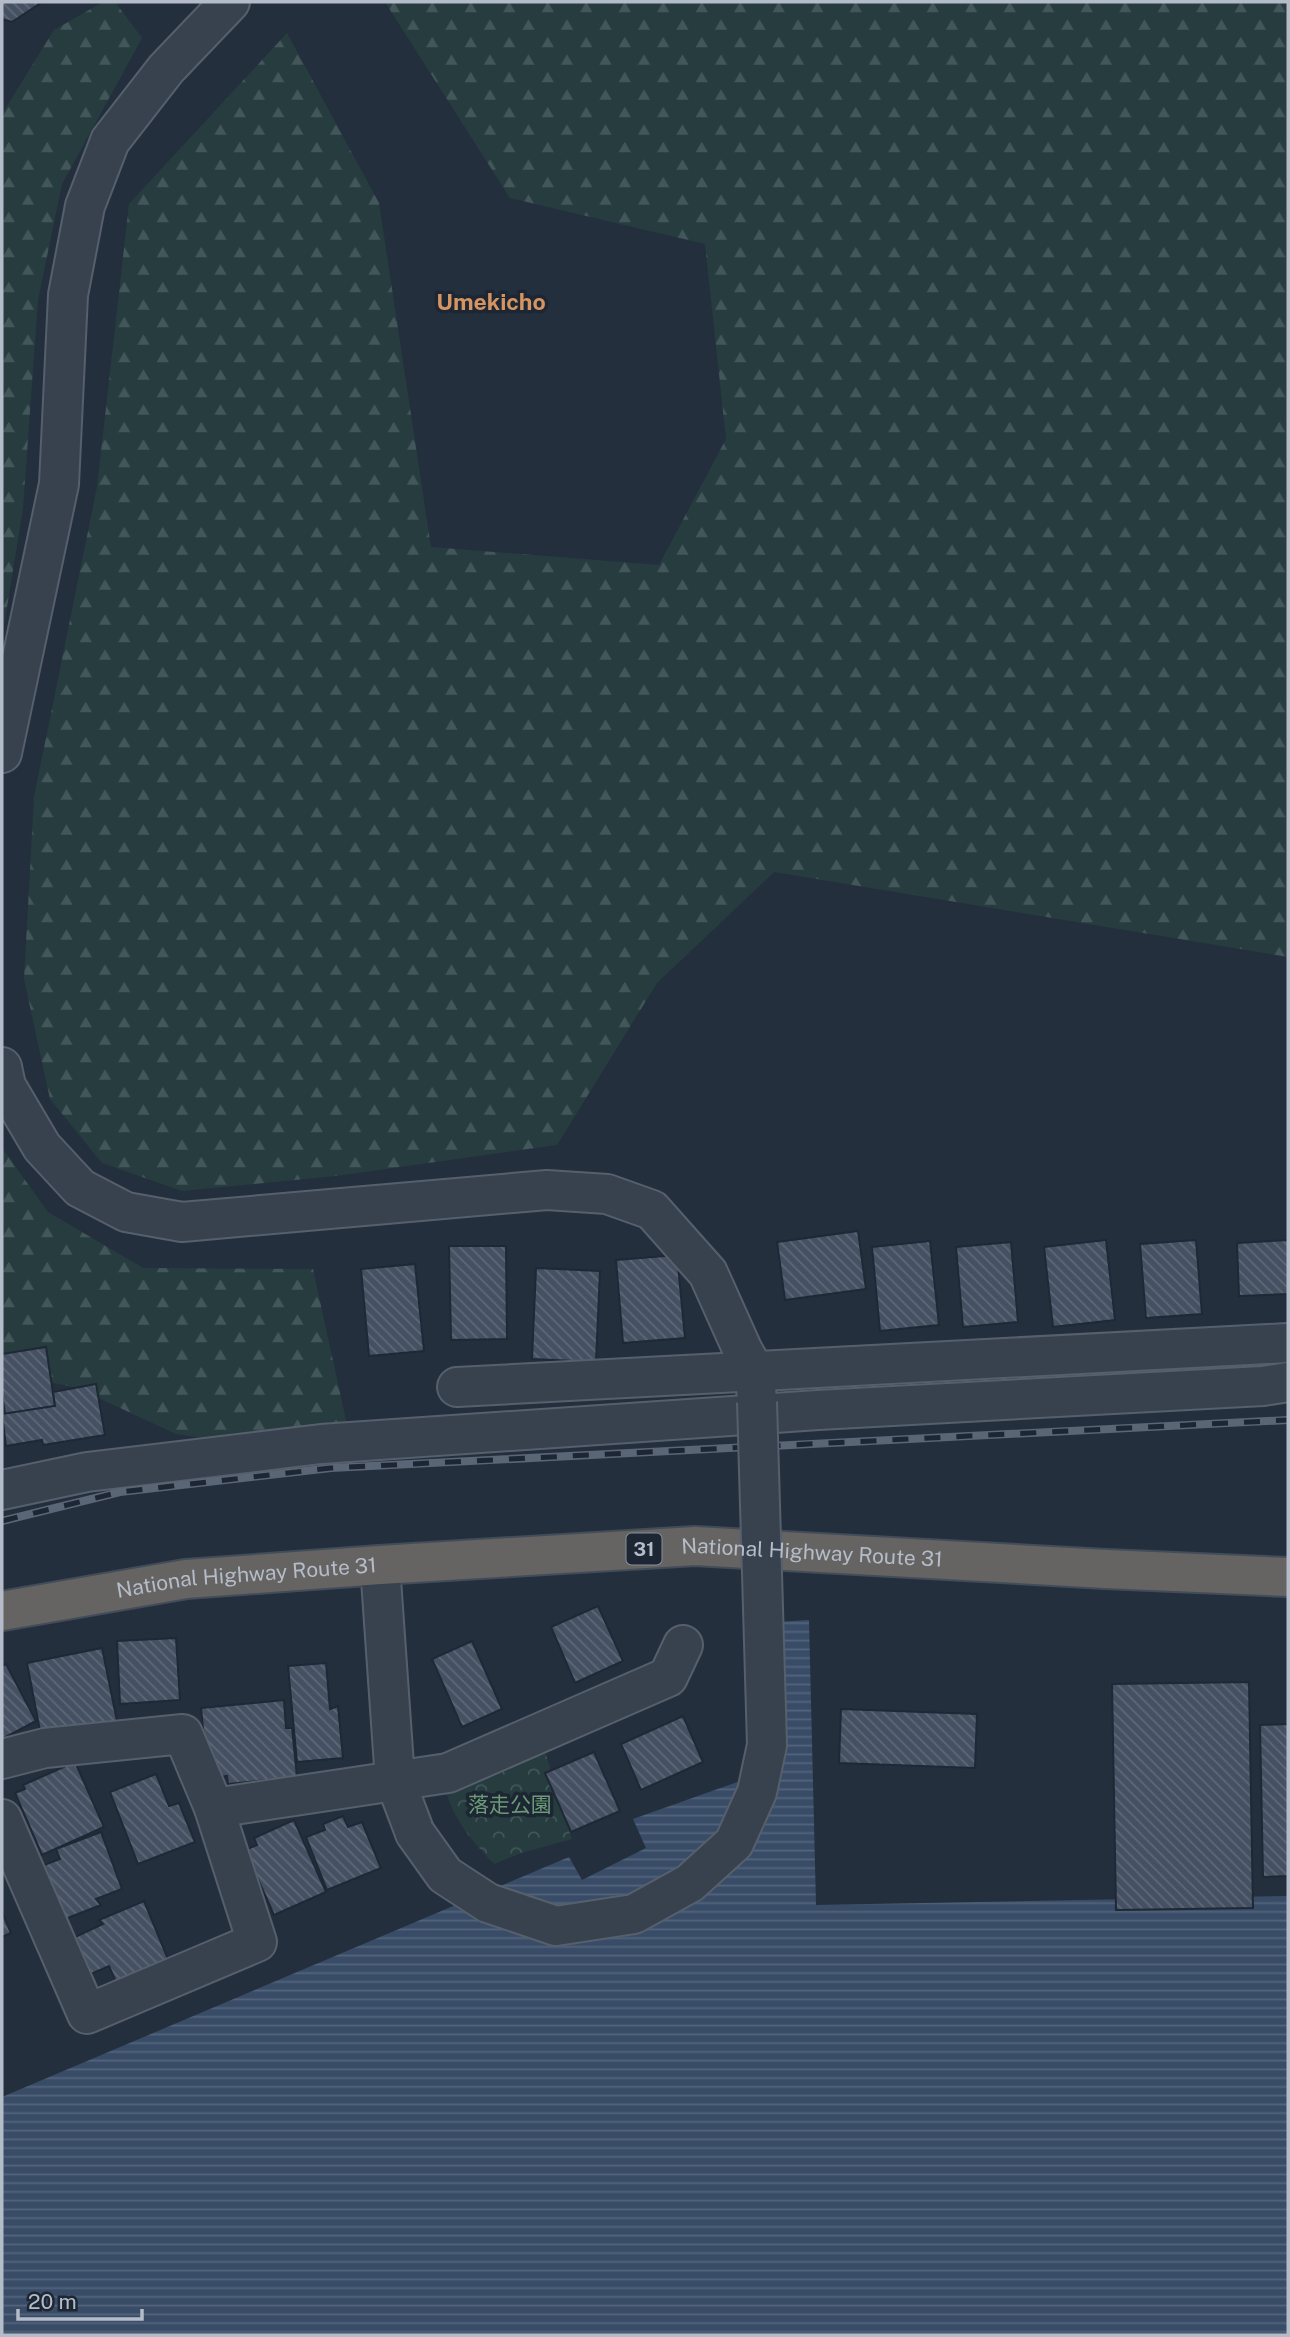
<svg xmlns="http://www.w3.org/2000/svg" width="1290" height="2337" font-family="'Public Sans','Noto Sans JP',sans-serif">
	<defs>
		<pattern id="forest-firs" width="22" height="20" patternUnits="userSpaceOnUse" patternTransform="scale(1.75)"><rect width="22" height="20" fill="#263c3f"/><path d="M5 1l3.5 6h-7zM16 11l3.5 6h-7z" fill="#435659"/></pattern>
		<pattern id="park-crowns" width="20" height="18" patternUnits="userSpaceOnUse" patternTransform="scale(1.75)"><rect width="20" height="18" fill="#263c3f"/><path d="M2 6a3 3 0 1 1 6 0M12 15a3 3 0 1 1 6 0" fill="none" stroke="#435659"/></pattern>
		<pattern id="water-rules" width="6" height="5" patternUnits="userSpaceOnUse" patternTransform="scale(1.75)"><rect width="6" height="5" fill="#394c67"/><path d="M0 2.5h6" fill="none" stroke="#53647b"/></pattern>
		<pattern id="building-back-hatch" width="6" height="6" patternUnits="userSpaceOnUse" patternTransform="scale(1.75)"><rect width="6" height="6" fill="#455162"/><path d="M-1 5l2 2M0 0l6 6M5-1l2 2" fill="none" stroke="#5d6877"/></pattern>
	</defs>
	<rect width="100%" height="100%" fill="#242f3e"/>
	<g fill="url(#forest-firs)">
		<path d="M103 2H115L142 38 62 184 38 300 23 508 2 638V114L54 30Z"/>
		<path d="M385 2H1288V957L774 872 657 983 557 1145 336 1176 182 1191 102 1163 50 1099 24 979 34 797 97 487 129 204 287 33 379 203 431 547 659 565 726 439 705 244 510 198Z"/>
		<path d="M2 1148 48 1212 143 1268 313 1269 347 1425 287 1450 176 1434 77 1388 2 1371Z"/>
	</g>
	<path fill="url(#park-crowns)" d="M541 1739 572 1839 521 1853 494 1864C466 1834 453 1819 442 1779Z"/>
	<path fill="url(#water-rules)" d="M809 1620 816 1905 1288 1896V2335H2V2097L569 1857 582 1880 646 1848 633 1819 760 1774 775 1622Z"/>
	<g fill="url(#building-back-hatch)" stroke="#1f2835" stroke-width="2">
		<path d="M2 2H42L12 22 2 19Z"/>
		<path d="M858 1231 866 1289 785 1300 777 1242Z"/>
		<path d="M1106 1240 1115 1320 1053 1327 1044 1247Z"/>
		<path d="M1196 1240 1202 1314 1146 1318 1140 1244Z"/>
		<path d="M1288 1240V1294L1239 1296 1237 1243Z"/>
		<path d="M930 1241 939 1325 880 1331 872 1247Z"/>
		<path d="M1011 1242 1018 1322 963 1327 956 1247Z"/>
		<path d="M449 1246H506L507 1339 451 1340Z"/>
		<path d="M677 1255 685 1338 623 1343 616 1260Z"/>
		<path d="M415 1264 424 1351 369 1356 361 1269Z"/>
		<path d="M536 1268 600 1271 596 1362 532 1359Z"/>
		<path d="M46 1347 55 1406 5 1414 2 1394V1354Z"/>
		<path d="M96 1384 105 1435 43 1445 42 1440 6 1446 2 1414 55 1406 53 1392Z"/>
		<path d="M598 1606 623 1661 575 1683 551 1627Z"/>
		<path d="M176 1638 180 1700 120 1704 117 1641Z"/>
		<path d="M472 1641 502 1709 462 1727 432 1659Z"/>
		<path d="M102 1648 117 1721 41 1736 27 1663Z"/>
		<path d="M326 1663 330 1709 338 1706 343 1758 297 1762 288 1666Z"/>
		<path d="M6 1664 36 1721 2 1739V1666Z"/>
		<path d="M1249 1682 1253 1908 1116 1910 1112 1684Z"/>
		<path d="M284 1700 286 1728H292L297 1777 228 1784 227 1776 220 1777 206 1759 201 1708Z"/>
		<path d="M841 1709 977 1714 975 1768 839 1763Z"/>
		<path d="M683 1716 703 1762 641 1790 621 1744Z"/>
		<path d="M1288 1724V1876L1263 1877 1260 1725Z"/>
		<path d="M594 1752 620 1811 571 1832 545 1773Z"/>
		<path d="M75 1762 104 1827 42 1855 15 1793 25 1789 23 1785Z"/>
		<path d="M156 1774 169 1806 179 1803 195 1842 138 1864 110 1792Z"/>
		<path d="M343 1816 348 1827 362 1822 381 1868 327 1890 306 1837 325 1830 323 1824Z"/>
		<path d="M294 1820 326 1892 274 1915 245 1850 257 1845 254 1838Z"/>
		<path d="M101 1832 122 1889 96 1899 101 1905 65 1919 44 1865 60 1859 56 1849Z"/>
		<path d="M144 1901 168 1959 116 1982 109 1966 91 1974 75 1937 103 1924 99 1920Z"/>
		<path d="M2 1912 11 1933 2 1937Z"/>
	</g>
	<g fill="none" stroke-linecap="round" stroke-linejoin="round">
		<defs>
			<g id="minor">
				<path d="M457 1387 1288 1343"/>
				<path d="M2 1490 87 1472 321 1444 818 1410 1263 1386 1288 1382"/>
				<path d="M2 1759 45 1748 183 1734 214 1808 257 1942 87 2014 2 1819"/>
				<path d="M214 1808 448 1773 668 1677 683 1645"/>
			</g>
			<g id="tertiary">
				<path d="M2 753 59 484 68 295 85 206 110 141 166 69 230 2"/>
				<path d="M2 1067 6 1086 42 1147 80 1188 126 1212 182 1222 547 1190 607 1194 652 1210 708 1273 743 1351 755 1372 757 1402"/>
				<path d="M380 1565 395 1780 415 1833"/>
			</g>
			<g id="trunk">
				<path id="s1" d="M2 1611 186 1579 380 1565 695 1546 1106 1569 1288 1577"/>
			</g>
		</defs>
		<use href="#minor" stroke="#565f6c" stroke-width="42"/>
		<use href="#tertiary" stroke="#565f6c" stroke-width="42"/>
		<use href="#trunk" stroke="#434c59" stroke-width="42"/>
		<use href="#minor" stroke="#38414e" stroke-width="38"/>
		<use href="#tertiary" stroke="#38414e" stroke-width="38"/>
		<use href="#trunk" stroke="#656462" stroke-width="38"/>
		<defs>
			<path id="rail" d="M2 1521 120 1492 331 1468 1288 1420"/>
		</defs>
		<use href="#rail" stroke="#5a6575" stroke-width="8"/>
		<use href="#rail" stroke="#1d2633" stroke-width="5" stroke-dasharray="16" stroke-linecap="butt"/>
		<defs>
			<path id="tertiary-bridge" d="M415 1833 445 1875 488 1903 556 1926 634 1914 690 1883 734 1843 757 1792 767 1745 757 1402"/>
		</defs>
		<use href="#tertiary-bridge" stroke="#565f6c" stroke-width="42" stroke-linecap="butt"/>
		<use href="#tertiary-bridge" stroke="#38414e" stroke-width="38"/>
	</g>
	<g text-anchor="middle" stroke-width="7" stroke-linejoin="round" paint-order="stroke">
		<rect fill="#1d2633" stroke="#878f9c" stroke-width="2" x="626.5" y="1533.5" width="35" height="31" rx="5"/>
		<g font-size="19" font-weight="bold" fill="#b4bcc9">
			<text x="644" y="1556">31</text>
		</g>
		<g font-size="21" fill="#b4bcc9" stroke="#1d2633">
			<text dy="7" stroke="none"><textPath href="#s1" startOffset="814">National Highway Route 31</textPath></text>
			<text dy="7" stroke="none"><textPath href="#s1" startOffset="247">National Highway Route 31</textPath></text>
		</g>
		<g font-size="21" fill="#6b9a76" stroke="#1d2633">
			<text x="510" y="1812">落走公園</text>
		</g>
		<g font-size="23" font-weight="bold" fill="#d59563" stroke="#1d2633">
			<text x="491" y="310">Umekicho</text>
		</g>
	</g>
	<rect width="1290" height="2337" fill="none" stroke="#b4bcc9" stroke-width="7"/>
	<path d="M18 2309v10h124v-10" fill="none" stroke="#b4bcc9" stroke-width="3.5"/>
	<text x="28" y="2309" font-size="21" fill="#b4bcc9" stroke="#1d2633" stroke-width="5" paint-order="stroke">20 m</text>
</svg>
